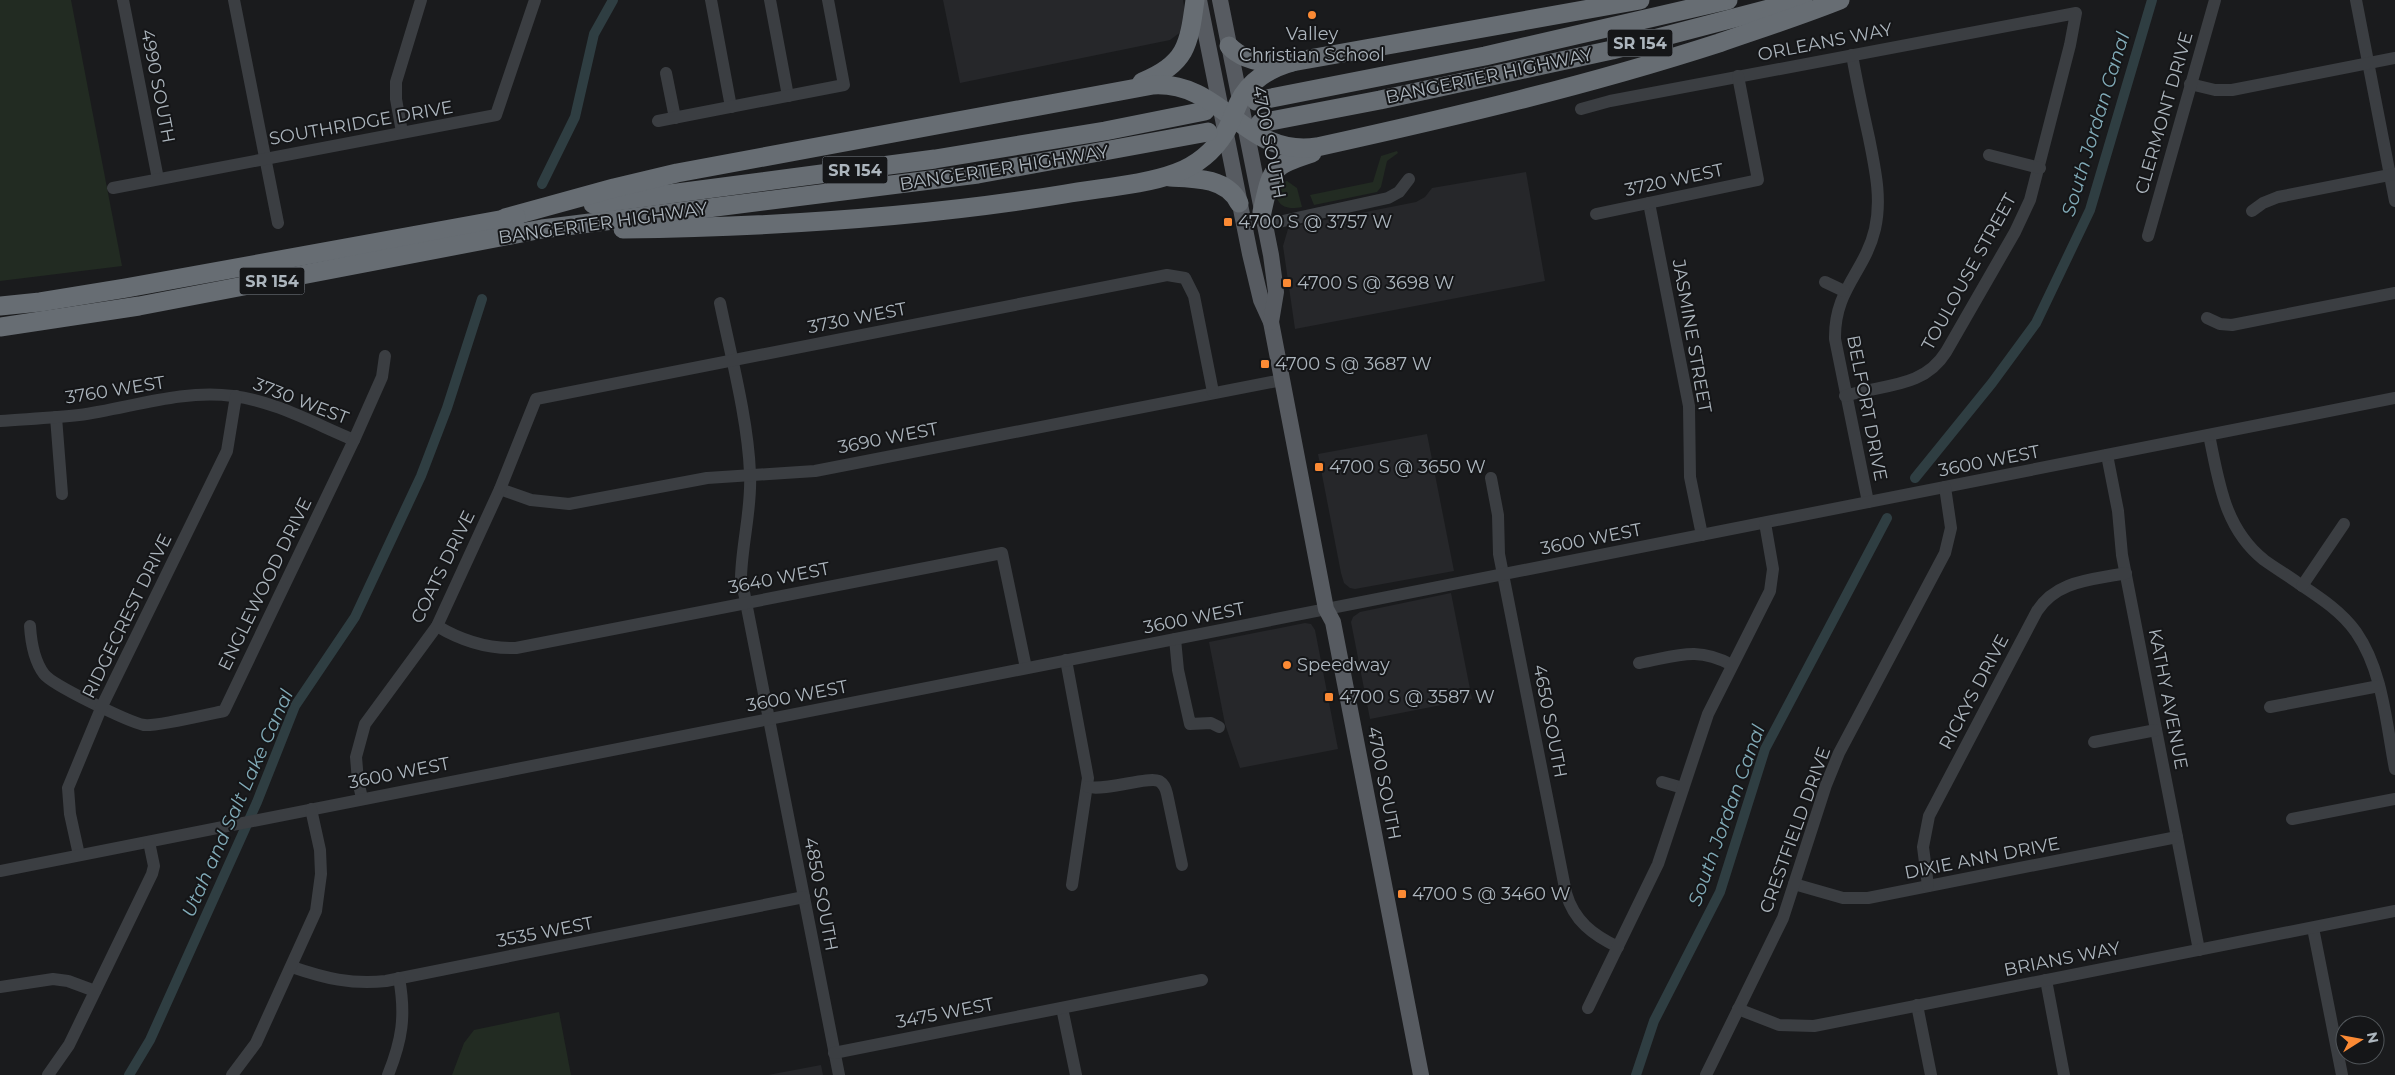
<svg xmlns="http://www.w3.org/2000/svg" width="2395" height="1075" font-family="Montserrat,sans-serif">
	<rect width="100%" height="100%" fill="#1a1b1d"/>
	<g fill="#26272a">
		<path d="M943 0H1183L1186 18 1182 31 1170 40 960 83Z"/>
		<path d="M1526 172 1545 281 1295 329 1283 246 1288 229 1295 226 1416 202 1425 197 1432 188Z"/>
		<path d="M1427 434 1454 571 1355 589 1350 588 1344 583 1341 573 1318 454Z"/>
		<path d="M1451 593 1472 699 1370 719 1351 622 1353 617 1360 612Z"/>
		<path d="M1305 623 1311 624 1315 630 1338 749 1240 768 1225 724 1209 642Z"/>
		<path d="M821 1065 823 1075H768Z"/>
	</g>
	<g fill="#222b22">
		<path d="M0 0H71L122 266 0 281Z"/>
		<path d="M1397 151 1398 153 1387 161 1381 187 1377 192 1314 205 1310 195 1373 182 1381 156Z"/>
		<path d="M1287 181 1297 188 1302 207C1281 211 1276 203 1273 183Z"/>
		<path d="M559 1012 571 1075H452L464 1043 474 1030Z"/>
	</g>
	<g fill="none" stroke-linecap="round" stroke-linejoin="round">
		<g stroke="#2f3e42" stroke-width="10">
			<path d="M542 184 575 117 594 34 613 0"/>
			<path d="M1915 478 1992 383 2036 323 2090 210 2152 0"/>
			<path d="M129 1075 150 1040 257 802 295 706 355 617 421 476 447 408 482 299"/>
			<path d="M1636 1075 1654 1021 1720 892 1765 749 1887 518"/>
		</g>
		<g stroke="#3b3e42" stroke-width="12">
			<path d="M123 0 158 179"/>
			<path d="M234 0 278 223"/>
			<path d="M711 0 731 107"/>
			<path d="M770 0 788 96"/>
			<path d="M2356 0 2395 201"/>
			<path d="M1852 55C1857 83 1863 111 1869 138 1875 169 1882 198 1875 229 1865 272 1834 289 1835 339L1868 502"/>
			<path d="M666 73 675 118"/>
			<path d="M2190 84 2215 90H2232L2395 58"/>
			<path d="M1581 109 1610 101 2076 13 2070 45 2030 200 2015 232 1946 352C1923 389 1882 384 1845 396"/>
			<path d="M658 121 844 85 828 0"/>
			<path d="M402 132 396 99V82L421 0"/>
			<path d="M1989 155 2040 168"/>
			<path d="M113 188 496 115 535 0"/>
			<path d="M1649 203 1689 406 1690 477 1702 535"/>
			<path d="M2252 211 2263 203 2278 197 2395 174"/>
			<path d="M1596 214 1758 180 1738 76"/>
			<path d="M1265 225 1388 198 1399 192 1409 179"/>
			<path d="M2148 236 2215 0"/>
			<path d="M1825 282 1844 291"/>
			<path d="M720 303C731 356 748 420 750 473 752 508 742 542 741 577L839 1075"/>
			<path d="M2207 318 2220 324 2232 325 2395 293"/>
			<path d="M56 417 62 494"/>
			<path d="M0 421C26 419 53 418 79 415 130 408 182 389 233 396 275 401 315 424 354 440"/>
			<path d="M2209 435C2219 482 2224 528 2264 560 2275 568 2287 575 2298 583 2319 597 2341 611 2356 632 2383 671 2386 723 2395 769"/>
			<path d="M2107 455 2118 511 2122 555 2199 950"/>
			<path d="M1491 478 1498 515 1499 554 1566 893C1574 921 1593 935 1618 947"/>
			<path d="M500 489 531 500 569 504 707 478 815 471 1282 380"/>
			<path d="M2302 586 2344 524"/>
			<path d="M30 626C31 642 35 662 44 674 52 685 129 722 144 725 155 727 209 714 224 711L354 440 382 377 385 356"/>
			<path d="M437 626C462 641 487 649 516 648L1002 553 1026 668"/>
			<path d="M1175 639 1178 670 1190 724 1211 723 1219 727"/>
			<path d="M1066 660 1088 778 1072 885"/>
			<path d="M1639 663C1678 656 1696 646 1732 665"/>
			<path d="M2270 707 2379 686"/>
			<path d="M2094 742 2156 730"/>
			<path d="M1662 782 1683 788"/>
			<path d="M1088 787C1107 791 1148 776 1159 781 1164 784 1166 789 1167 794L1182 865"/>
			<path d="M362 798 358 781 356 757 365 724 437 626 500 489 536 399 1167 275 1185 278 1194 296 1213 392"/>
			<path d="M2292 819 2395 799"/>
			<path d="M79 855 70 814 68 788 102 706 227 451 236 396"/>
			<path d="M0 871 2395 398"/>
			<path d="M1794 884 1843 898H1868L2177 837"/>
			<path d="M1928 886 1923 847 1929 816 2037 611C2057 580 2092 580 2126 573"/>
			<path d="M2313 928 2342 1075"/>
			<path d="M292 967C324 978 352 985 386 981L804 897"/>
			<path d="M2046 980 2064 1075"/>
			<path d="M0 987 53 979 68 981 95 991"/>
			<path d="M1917 1005 1931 1075"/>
			<path d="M1062 1008 1076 1075"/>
			<path d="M1588 1008 1658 864 1708 714 1770 591 1773 569 1765 523"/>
			<path d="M1738 1009 1779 1025 1814 1026 2395 911"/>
			<path d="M834 1053 1202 980"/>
			<path d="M48 1075 69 1045 152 874 154 866 149 842"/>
			<path d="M232 1075 256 1043 316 911 321 874 320 850 311 809"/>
			<path d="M388 1075C402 1040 406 1016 399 978"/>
			<path d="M1706 1075 1783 918 1826 785 1839 753 1945 553 1951 528 1945 487"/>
		</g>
		<g stroke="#575b61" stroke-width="16">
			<path d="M1199 0 1250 254 1261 300 1271 322 1326 609 1333 622 1421 1075"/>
			<path d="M1220 0 1271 255 1276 292 1271 322"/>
		</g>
		<g stroke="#676d73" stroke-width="19">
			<path d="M1229 46C1245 63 1270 64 1292 62L1640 0"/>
			<path d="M1142 82C1187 64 1189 44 1195 0"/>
			<path d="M1256 101 1485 56 1728 0"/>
			<path d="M1260 123 1380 100 1612 50 1803 0"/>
			<path d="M1170 177C1195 178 1227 178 1239 203"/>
			<path d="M593 204 935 159 1105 131 1205 111"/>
			<path d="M1262 212C1272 169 1269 167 1312 153"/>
			<path d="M505 218 614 188 677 173 1153 85C1223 81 1245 158 1317 147 1453 117 1586 86 1719 43 1759 29 1800 16 1840 0"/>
			<path d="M623 229C771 227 919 218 1065 194 1099 188 1144 185 1176 173 1197 165 1213 152 1225 133 1231 123 1234 112 1239 102 1249 81 1270 68 1292 62"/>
			<path d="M0 306 40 302 126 288 516 217"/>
			<path d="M0 327 139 306 542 229 978 174 1208 132"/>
		</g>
	</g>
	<g fill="#fb8a34" stroke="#151618" stroke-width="2">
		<circle cx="1312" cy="15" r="5"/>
		<rect x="1223" y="217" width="10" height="10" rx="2.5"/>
		<rect x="1282" y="278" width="10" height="10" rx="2.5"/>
		<rect x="1260" y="359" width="10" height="10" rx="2.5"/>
		<rect x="1314" y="462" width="10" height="10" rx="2.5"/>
		<circle cx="1287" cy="665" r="5"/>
		<rect x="1324" y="692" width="10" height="10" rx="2.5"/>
		<rect x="1397" y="889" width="10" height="10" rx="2.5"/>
	</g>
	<g text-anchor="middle" stroke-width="4" stroke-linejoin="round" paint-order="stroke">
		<g fill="#151618" stroke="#7f858c" stroke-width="1">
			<rect x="1607.5" y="29.5" width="65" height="27" rx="4"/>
			<rect x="822.5" y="156.5" width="65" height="27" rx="4"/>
			<rect x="239.5" y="267.5" width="65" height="27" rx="4"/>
		</g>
		<g font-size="16" font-weight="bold" fill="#acb5bd">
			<text x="1640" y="49">SR 154</text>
			<text x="855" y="176">SR 154</text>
			<text x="272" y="287">SR 154</text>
		</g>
		<g font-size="18" fill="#acb5bd" stroke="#151618" text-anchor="start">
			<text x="1312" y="40" text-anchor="middle">Valley<tspan x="1312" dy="21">Christian School</tspan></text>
			<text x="1238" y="228">4700 S @ 3757 W</text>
			<text x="1297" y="289">4700 S @ 3698 W</text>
			<text x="1275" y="370">4700 S @ 3687 W</text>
			<text x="1329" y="473">4700 S @ 3650 W</text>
			<text x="1297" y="671">Speedway</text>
			<text x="1339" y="703">4700 S @ 3587 W</text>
			<text x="1412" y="900">4700 S @ 3460 W</text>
		</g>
		<g font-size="18" fill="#acb5bd" stroke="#151618">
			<text transform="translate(1825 42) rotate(-11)" y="6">ORLEANS WAY</text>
			<text transform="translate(1489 76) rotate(-12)" y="6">BANGERTER HIGHWAY</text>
			<text transform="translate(158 86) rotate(79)" y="6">4990 SOUTH</text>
			<text transform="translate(2164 113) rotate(-74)" y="6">CLERMONT DRIVE</text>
			<text transform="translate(361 123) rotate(-10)" y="6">SOUTHRIDGE DRIVE</text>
			<text transform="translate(1269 142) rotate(79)" y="6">4700 SOUTH</text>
			<text transform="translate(1004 168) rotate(-9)" y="6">BANGERTER HIGHWAY</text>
			<text transform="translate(1674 180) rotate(-12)" y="6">3720 WEST</text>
			<text transform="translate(603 223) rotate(-8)" y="6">BANGERTER HIGHWAY</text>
			<text transform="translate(1969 272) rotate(-61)" y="6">TOULOUSE STREET</text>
			<text transform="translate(857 318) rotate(-11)" y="6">3730 WEST</text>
			<text transform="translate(1692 336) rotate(80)" y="6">JASMINE STREET</text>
			<text transform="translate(115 390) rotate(-9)" y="6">3760 WEST</text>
			<text transform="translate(301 401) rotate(21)" y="6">3730 WEST</text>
			<text transform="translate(1867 408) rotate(79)" y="6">BELFORT DRIVE</text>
			<text transform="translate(888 438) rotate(-11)" y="6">3690 WEST</text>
			<text transform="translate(1989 461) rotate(-11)" y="6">3600 WEST</text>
			<text transform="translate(1591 539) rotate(-11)" y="6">3600 WEST</text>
			<text transform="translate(443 567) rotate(-64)" y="6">COATS DRIVE</text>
			<text transform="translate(779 578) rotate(-11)" y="6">3640 WEST</text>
			<text transform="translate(265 584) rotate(-64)" y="6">ENGLEWOOD DRIVE</text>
			<text transform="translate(127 616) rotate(-64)" y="6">RIDGECREST DRIVE</text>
			<text transform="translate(1194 618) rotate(-11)" y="6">3600 WEST</text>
			<text transform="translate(1974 692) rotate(-62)" y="6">RICKYS DRIVE</text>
			<text transform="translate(797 696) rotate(-11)" y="6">3600 WEST</text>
			<text transform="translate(2168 699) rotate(79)" y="6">KATHY AVENUE</text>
			<text transform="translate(1550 721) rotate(79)" y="6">4650 SOUTH</text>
			<text transform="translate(399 773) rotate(-11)" y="6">3600 WEST</text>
			<text transform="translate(1384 783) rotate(79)" y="6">4700 SOUTH</text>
			<text transform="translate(1795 830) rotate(-70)" y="6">CRESTFIELD DRIVE</text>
			<text transform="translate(1982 858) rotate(-11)" y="6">DIXIE ANN DRIVE</text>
			<text transform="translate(821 894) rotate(79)" y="6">4850 SOUTH</text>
			<text transform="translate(545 932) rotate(-11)" y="6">3535 WEST</text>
			<text transform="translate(2062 959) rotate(-11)" y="6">BRIANS WAY</text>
			<text transform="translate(945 1013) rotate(-11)" y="6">3475 WEST</text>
		</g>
		<g font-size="19" font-style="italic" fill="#82acb9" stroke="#151618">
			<text transform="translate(2095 124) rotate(-73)" y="7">South Jordan Canal</text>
			<text transform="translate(237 803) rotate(-66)" y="7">Utah and Salt Lake Canal</text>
			<text transform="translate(1726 815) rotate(-70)" y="7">South Jordan Canal</text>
		</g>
	</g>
	<g transform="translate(2360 1040) rotate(79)"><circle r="24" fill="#151618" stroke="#51565a"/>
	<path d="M0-4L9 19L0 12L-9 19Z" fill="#fb8a34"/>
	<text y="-8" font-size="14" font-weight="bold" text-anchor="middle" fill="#acb5bd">N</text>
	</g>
</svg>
